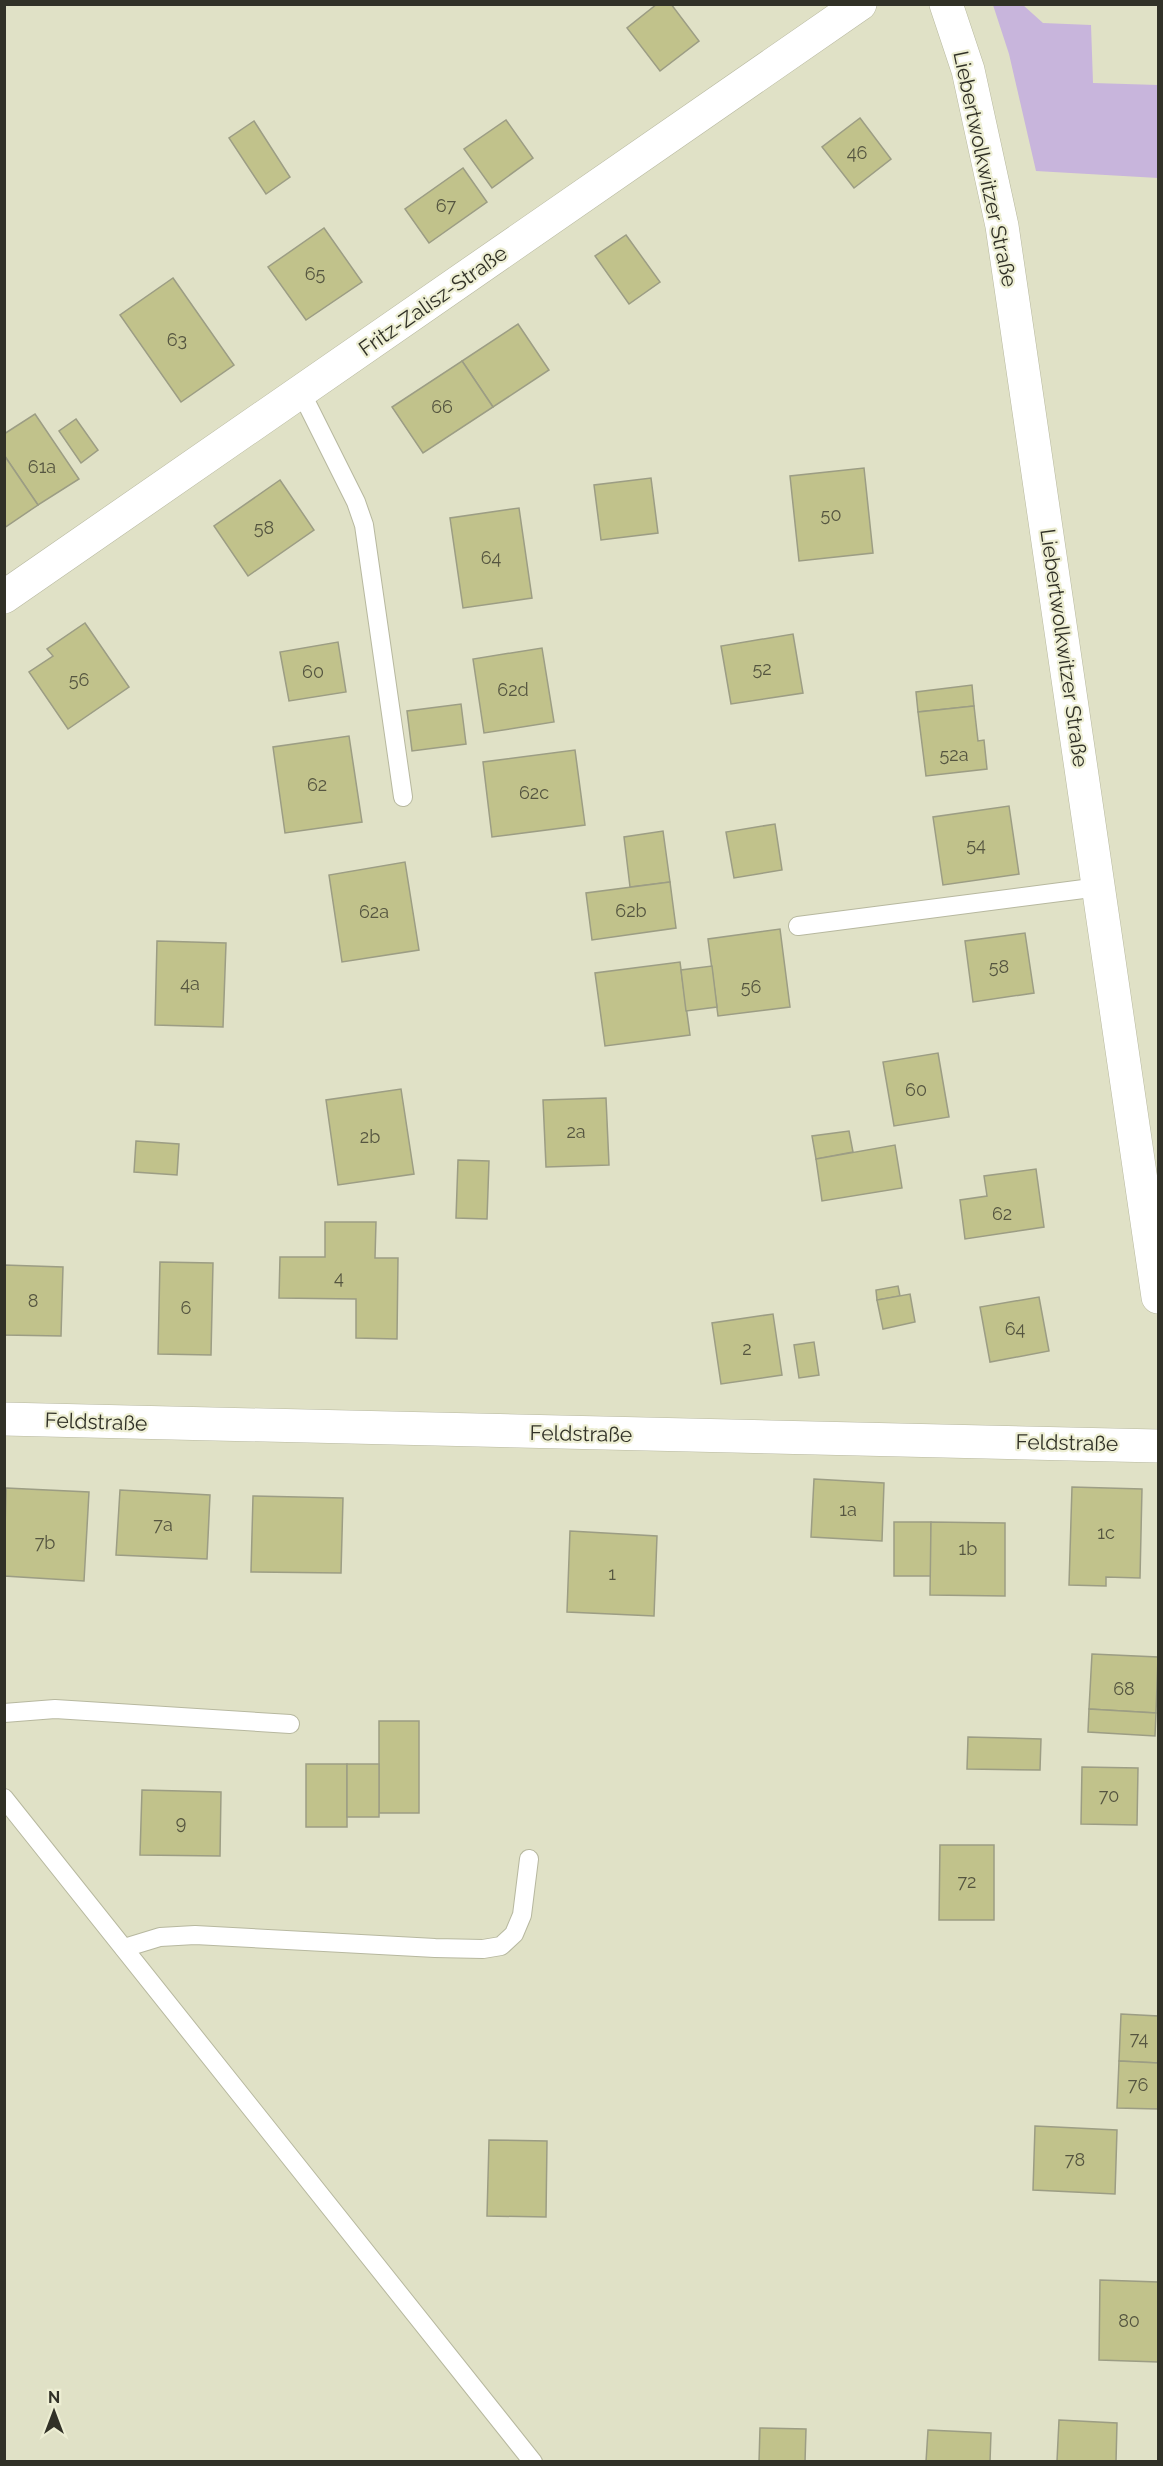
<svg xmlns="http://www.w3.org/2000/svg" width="1163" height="2466" font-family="Raleway,sans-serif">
	<rect width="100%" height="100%" fill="#e0e1c6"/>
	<path fill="#c8b5dc" d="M993 5H1023L1043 23 1091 25 1093 83 1158 85V178L1036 171 1009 54Z"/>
	<g fill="#c1c28b" stroke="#9c9d84" stroke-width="1.5">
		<path d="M657 4H671L699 41 660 71 627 28Z"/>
		<path d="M860 118 891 159 854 188 822 147Z"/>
		<path d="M506 120 533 158 492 188 464 149Z"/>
		<path d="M254 121 290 177 266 194 229 138Z"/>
		<path d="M463 168 487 202 429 243 405 209Z"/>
		<path d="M324 228 362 282 306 320 268 267Z"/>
		<path d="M626 235 660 282 629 304 595 256Z"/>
		<path d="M173 278 234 365 181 402 120 315Z"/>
		<path d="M518 324 549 370 493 407 462 361Z"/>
		<path d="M462 361 493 407 423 453 392 407Z"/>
		<path d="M35 414 79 479 38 505 4 455V434Z"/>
		<path d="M76 419 98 450 81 463 59 431Z"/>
		<path d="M4 455 38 505 4 528Z"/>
		<path d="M864 468 873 553 799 561 790 476Z"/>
		<path d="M651 478 658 533 601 540 594 485Z"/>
		<path d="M280 480 314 530 248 576 214 526Z"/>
		<path d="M519 508 532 598 463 608 450 518Z"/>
		<path d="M85 623 129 687 68 729 29 672 53 656 47 649Z"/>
		<path d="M793 634 803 693 731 704 721 646Z"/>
		<path d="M338 642 346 692 289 701 280 652Z"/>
		<path d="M542 648 554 722 484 733 473 659Z"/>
		<path d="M972 685 974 706 918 712 916 692Z"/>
		<path d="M461 704 466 744 412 751 407 711Z"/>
		<path d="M974 706 978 741 984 740 987 769 926 776 918 712Z"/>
		<path d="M349 736 362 822 285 833 273 747Z"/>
		<path d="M575 750 585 825 492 837 483 762Z"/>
		<path d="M1009 806 1019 874 943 885 933 817Z"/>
		<path d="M775 824 782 870 734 878 726 832Z"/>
		<path d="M663 831 670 882 630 887 624 837Z"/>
		<path d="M405 862 419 950 342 962 329 875Z"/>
		<path d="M670 882 676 928 592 940 586 893Z"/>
		<path d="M780 929 790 1007 718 1016 708 939Z"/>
		<path d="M1025 933 1034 993 973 1002 965 941Z"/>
		<path d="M157 941 226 943 223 1027 155 1025Z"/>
		<path d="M680 962 690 1035 605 1046 595 973Z"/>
		<path d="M712 966 717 1007 686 1011 681 970Z"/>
		<path d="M938 1053 949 1117 894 1126 883 1062Z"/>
		<path d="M401 1089 414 1174 338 1185 326 1100Z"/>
		<path d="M606 1098 609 1165 546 1167 543 1100Z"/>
		<path d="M849 1131 853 1152 816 1159 812 1136Z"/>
		<path d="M136 1141 179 1144 177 1175 134 1172Z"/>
		<path d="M895 1145 902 1188 822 1201 816 1159Z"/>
		<path d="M458 1160 489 1161 487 1219 456 1218Z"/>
		<path d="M1036 1169 1044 1227 965 1239 960 1200 987 1196 984 1176Z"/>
		<path d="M325 1222H376L375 1258H398L397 1339 356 1338V1299L279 1298 280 1257H325Z"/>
		<path d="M160 1262 213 1263 211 1355 158 1354Z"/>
		<path d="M4 1265 63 1267 61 1336 4 1335Z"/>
		<path d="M898 1286 900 1296 877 1300 876 1290Z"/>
		<path d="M910 1294 915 1322 883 1329 877 1300Z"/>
		<path d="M1039 1297 1049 1351 990 1362 980 1307Z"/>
		<path d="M773 1314 782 1375 721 1384 712 1323Z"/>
		<path d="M814 1342 819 1375 799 1378 794 1345Z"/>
		<path d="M814 1479 884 1483 882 1541 811 1537Z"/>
		<path d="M1072 1487 1142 1489 1140 1578 1106 1577V1586L1069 1585Z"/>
		<path d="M6 1488 89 1492 84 1581 4 1576Z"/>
		<path d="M120 1490 210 1495 207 1559 116 1555Z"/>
		<path d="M253 1496 343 1498 341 1573 251 1572Z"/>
		<rect x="894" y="1522" width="37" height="54"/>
		<path d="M931 1522 1005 1523V1596L930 1595Z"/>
		<path d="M570 1531 657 1536 654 1616 567 1612Z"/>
		<path d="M1092 1654 1158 1657 1156 1713 1089 1709Z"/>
		<path d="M1089 1709 1156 1713 1155 1736 1088 1732Z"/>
		<rect x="379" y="1721" width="40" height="92"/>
		<path d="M968 1737 1041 1739 1040 1770 967 1769Z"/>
		<rect x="306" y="1764" width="41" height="63"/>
		<rect x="347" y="1764" width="32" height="53"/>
		<path d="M1082 1767 1138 1768 1137 1825 1081 1824Z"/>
		<path d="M142 1790 221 1792 220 1856 140 1855Z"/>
		<path d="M940 1845H994V1920H939Z"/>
		<path d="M1121 2014 1158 2016V2063L1119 2061Z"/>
		<path d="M1119 2061 1158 2063V2109L1117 2108Z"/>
		<path d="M1035 2126 1117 2130 1115 2194 1033 2190Z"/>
		<path d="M489 2140 547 2141 546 2217 487 2216Z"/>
		<path d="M1100 2280 1158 2282V2362L1099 2360Z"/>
		<path d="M1059 2420 1117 2423 1116 2462 1057 2461Z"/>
		<path d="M760 2428 806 2429 805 2462H759Z"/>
		<path d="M928 2430 991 2433 990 2462H926Z"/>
	</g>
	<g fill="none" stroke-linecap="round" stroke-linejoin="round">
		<defs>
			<g id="service">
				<path d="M301 392 356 502 364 525 403 797"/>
				<path d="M798 926 1099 887"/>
				<path d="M4 1713 55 1709 290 1724"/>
				<path d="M4 1798 533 2462"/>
				<path d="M124 1948 160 1937 195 1935 435 1948 483 1949 501 1946 514 1934 522 1915 529 1859"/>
			</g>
			<g id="minor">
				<path d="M4 597 860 4"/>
				<path d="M4 1419 1158 1446"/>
			</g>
			<path id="tertiary" d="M946 4 968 70 1002 226 1158 1297"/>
		</defs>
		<use href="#service" stroke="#b7b89f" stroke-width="20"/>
		<use href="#minor" stroke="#b7b89f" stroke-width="34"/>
		<use href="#tertiary" stroke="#b7b89f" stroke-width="34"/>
		<use href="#service" stroke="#fff" stroke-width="18"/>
		<use href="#minor" stroke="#fff" stroke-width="33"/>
		<use href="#tertiary" stroke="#fff" stroke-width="33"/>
	</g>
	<g text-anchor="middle" stroke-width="4.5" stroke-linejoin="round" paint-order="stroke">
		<g font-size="18" fill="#555540">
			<text x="857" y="159">46</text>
			<text x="446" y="212">67</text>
			<text x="315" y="280">65</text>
			<text x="177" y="346">63</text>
			<text x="442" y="413">66</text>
			<text x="42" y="473">61a</text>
			<text x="831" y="521">50</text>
			<text x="264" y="534">58</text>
			<text x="491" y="564">64</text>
			<text x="762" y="675">52</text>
			<text x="313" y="678">60</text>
			<text x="79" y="686">56</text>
			<text x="513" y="696">62d</text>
			<text x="954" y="761">52a</text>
			<text x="317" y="791">62</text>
			<text x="534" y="799">62c</text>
			<text x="976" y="851">54</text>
			<text x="631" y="917">62b</text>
			<text x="374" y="918">62a</text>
			<text x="999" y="973">58</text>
			<text x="190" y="990">4a</text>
			<text x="751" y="993">56</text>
			<text x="916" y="1096">60</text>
			<text x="576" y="1138">2a</text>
			<text x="370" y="1143">2b</text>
			<text x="1002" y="1220">62</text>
			<text x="339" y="1284">4</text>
			<text x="33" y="1307">8</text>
			<text x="186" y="1314">6</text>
			<text x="1015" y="1335">64</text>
			<text x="747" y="1355">2</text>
			<text x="848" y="1516">1a</text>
			<text x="163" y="1531">7a</text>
			<text x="1106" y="1539">1c</text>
			<text x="45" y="1549">7b</text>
			<text x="968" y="1555">1b</text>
			<text x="612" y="1580">1</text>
			<text x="1124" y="1695">68</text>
			<text x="1109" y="1802">70</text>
			<text x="181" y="1829">9</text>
			<text x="967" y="1888">72</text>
			<text x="1139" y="2045">74</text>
			<text x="1138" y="2091">76</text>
			<text x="1075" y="2166">78</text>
			<text x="1129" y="2327">80</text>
		</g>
		<g font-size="21" fill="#313127" stroke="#edeed3">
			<text transform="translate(985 169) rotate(78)" y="7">Liebertwolkwitzer Straße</text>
			<text transform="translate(433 301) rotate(-35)" y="7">Fritz-Zalisz-Straße</text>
			<text transform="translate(1064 648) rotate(82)" y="7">Liebertwolkwitzer Straße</text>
			<text transform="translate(96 1422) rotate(2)" y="7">Feldstraße</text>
			<text transform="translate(581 1434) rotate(1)" y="7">Feldstraße</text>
			<text transform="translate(1067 1443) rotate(1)" y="7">Feldstraße</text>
		</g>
	</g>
	<rect width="1163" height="2466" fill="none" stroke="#313127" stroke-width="12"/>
	<g transform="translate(54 2412)" stroke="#edeed3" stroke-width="4.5" paint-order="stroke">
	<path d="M0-4.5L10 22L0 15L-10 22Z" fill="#313127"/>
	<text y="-9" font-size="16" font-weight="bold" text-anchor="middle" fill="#313127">N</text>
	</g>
</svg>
